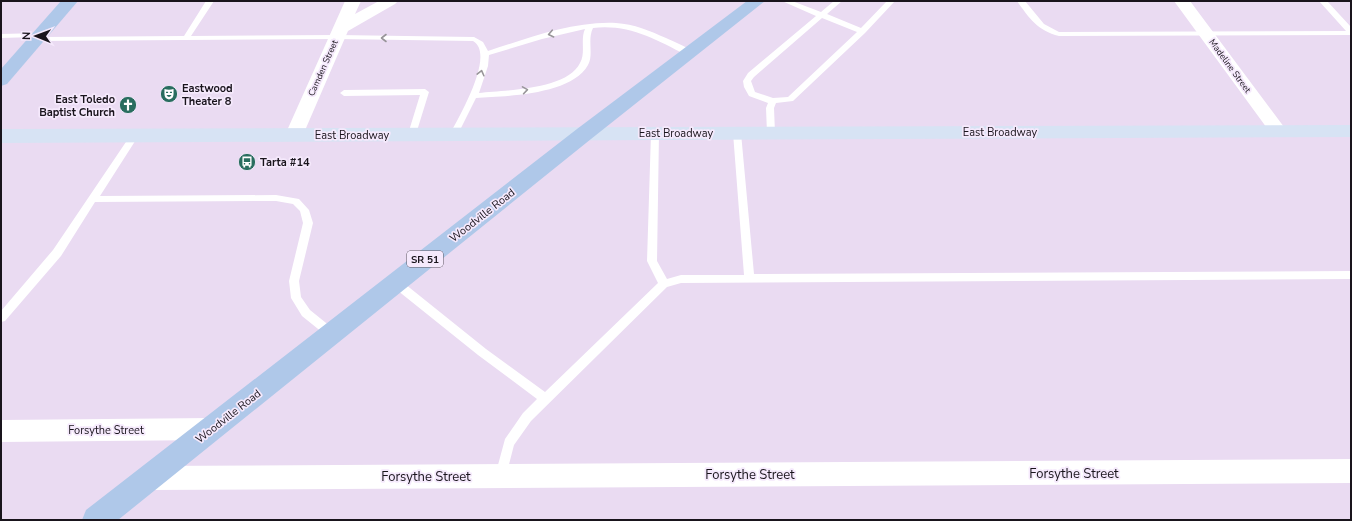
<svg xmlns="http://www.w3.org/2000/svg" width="1352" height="521" font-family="'Nunito Sans',sans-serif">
	<rect width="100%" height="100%" fill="#eadbf2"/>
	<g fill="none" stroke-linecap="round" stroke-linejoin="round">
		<g fill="#fff" fill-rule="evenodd">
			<path d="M206 1H214L191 36 337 35 474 37 483 42 488 51C529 38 573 21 616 23 634 24 650 31 666 38 674 42 687 46 693 53L692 55H686C655 39 629 24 593 28 587 40 594 54 588 65 571 95 507 96 476 98L458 134 454 137 450 134C459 117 496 54 473 41L337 39 37 41H34V37L1 38V34L40 33 44 35 43 37 184 36ZM585 29C580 40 586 53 580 63 567 90 505 90 479 93L488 66 489 55 542 39Z"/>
			<path d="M782 1H792L821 12 834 1H842L827 14 861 28 887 1H895L865 33 793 101 776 103 774 108 775 133 771 136 767 133 766 108 768 103 749 96 744 87 743 81 748 73 816 16ZM822 18 857 32 788 97 773 98 755 92 751 81 754 77Z"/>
			<path d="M1017 1H1025L1044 24 1059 32 1346 31 1319 1H1327L1351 27V35L1059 36C1038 31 1029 18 1017 1Z"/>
			<path d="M425 89 429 92 416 134 412 137 408 134 420 95 344 96 340 93 344 90Z"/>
			<path d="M655 130 659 133 657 261 667 279 681 275H744L733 133 737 130 741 133 754 274 1351 271V279L681 283 667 287 531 421 514 445 505 480 501 482 497 480 495 476 505 439 523 413 537 399 478 355 392 286 391 283 392 280H400L486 349 545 392 658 283 647 261 651 133Z"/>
			<path d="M135 132 139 135 100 196 276 195 299 199 309 210 313 223 299 281 301 297 310 310 336 331 337 334 336 337 332 339 328 337 302 316 291 298 289 281 303 223 300 211 293 204 276 201 95 202 61 256 5 321 1 322V311L53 250 132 133Z"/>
		</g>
		<g fill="#fff" fill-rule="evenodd">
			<path d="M345 1H361L355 14 379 1H398L395 4 348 31 303 135 300 139 294 141 288 139 285 135Z"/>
			<path d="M1174 1H1190L1284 127 1287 131 1284 135 1278 137 1272 135Z"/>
			<path d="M211 418 220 421 223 429 220 437 211 440 1 442V420Z"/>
			<path d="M1351 459V483L149 490 140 487 136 478 140 469 149 466Z"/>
		</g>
		<path fill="#d7e3f4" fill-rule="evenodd" d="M1351 125V137L1 143V129Z"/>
		<g fill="#afc8e9" fill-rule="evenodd">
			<path d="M61 1H78L7 84 1 86V69Z"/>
			<path d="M747 1H765L591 139 118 520H82L86 510 577 129Z"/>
		</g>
	</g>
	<defs><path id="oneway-chevron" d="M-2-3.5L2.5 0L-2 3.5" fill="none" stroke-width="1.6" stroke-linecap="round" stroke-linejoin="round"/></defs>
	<g stroke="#989599">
		<use href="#oneway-chevron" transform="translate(551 34) rotate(168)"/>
		<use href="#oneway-chevron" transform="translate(384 38) rotate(180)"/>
		<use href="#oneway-chevron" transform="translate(481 73) rotate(-76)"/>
		<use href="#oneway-chevron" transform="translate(525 90) rotate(-9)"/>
	</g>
	<defs>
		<symbol id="theatre-disc" viewBox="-11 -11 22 22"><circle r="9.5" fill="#296d5f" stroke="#f5e9fc"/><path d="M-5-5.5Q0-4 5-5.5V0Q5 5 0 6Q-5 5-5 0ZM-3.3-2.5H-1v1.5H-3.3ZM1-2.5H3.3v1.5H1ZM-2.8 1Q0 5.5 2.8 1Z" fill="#fff"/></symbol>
		<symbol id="church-disc" viewBox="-11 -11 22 22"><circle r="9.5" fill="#296d5f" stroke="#f5e9fc"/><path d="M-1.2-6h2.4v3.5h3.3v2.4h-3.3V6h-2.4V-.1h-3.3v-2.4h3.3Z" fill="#fff"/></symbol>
		<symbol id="bus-disc" viewBox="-11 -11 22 22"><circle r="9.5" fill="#296d5f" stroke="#f5e9fc"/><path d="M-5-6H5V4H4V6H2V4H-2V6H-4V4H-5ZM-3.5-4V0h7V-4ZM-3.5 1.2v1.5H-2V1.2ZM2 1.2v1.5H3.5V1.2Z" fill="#fff"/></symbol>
	</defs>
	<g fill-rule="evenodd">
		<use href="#theatre-disc" x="159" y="84" width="20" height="20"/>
		<use href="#church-disc" x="118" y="95" width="20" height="20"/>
		<use href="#bus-disc" x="237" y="152" width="20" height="20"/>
	</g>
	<g text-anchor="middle" stroke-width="3.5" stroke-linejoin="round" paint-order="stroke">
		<g font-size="9" fill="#19141c" stroke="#f5e9fc">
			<text transform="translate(1230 66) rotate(54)" y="3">Madeline Street</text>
			<text transform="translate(323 68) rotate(-66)" y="3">Camden Street</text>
		</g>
		<rect fill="#f5e9fc" stroke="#5b545f" stroke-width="1" x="407" y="251" width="36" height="16" rx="3"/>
		<g font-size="10" font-weight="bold" fill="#19141c">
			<text x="425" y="263">SR 51</text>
		</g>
		<g font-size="11" font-weight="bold" fill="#19141c" stroke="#f5e9fc" text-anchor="start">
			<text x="182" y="92">Eastwood<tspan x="182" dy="13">Theater 8</tspan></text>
			<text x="115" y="103" text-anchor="end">East Toledo<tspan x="115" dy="13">Baptist Church</tspan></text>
			<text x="260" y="166">Tarta #14</text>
		</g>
		<g font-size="11" fill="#19141c" stroke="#f5e9fc">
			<text x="1000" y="136">East Broadway</text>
			<text x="676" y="137">East Broadway</text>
			<text x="352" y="139">East Broadway</text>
			<text transform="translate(482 215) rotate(-38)" y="4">Woodville Road</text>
			<text transform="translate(228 416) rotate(-38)" y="4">Woodville Road</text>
			<text x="106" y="434">Forsythe Street</text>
		</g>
		<g font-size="13" fill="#19141c" stroke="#f5e9fc">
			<text x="1074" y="478">Forsythe Street</text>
			<text x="750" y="479">Forsythe Street</text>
			<text x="426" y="481">Forsythe Street</text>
		</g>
	</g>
	<rect width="1352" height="521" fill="none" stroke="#19141c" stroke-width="4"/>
	<g transform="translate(36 36) rotate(271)" stroke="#f5e9fc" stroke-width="3" paint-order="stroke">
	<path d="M0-3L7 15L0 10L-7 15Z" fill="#19141c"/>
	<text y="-6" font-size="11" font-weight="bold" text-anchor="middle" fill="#19141c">N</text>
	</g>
</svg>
